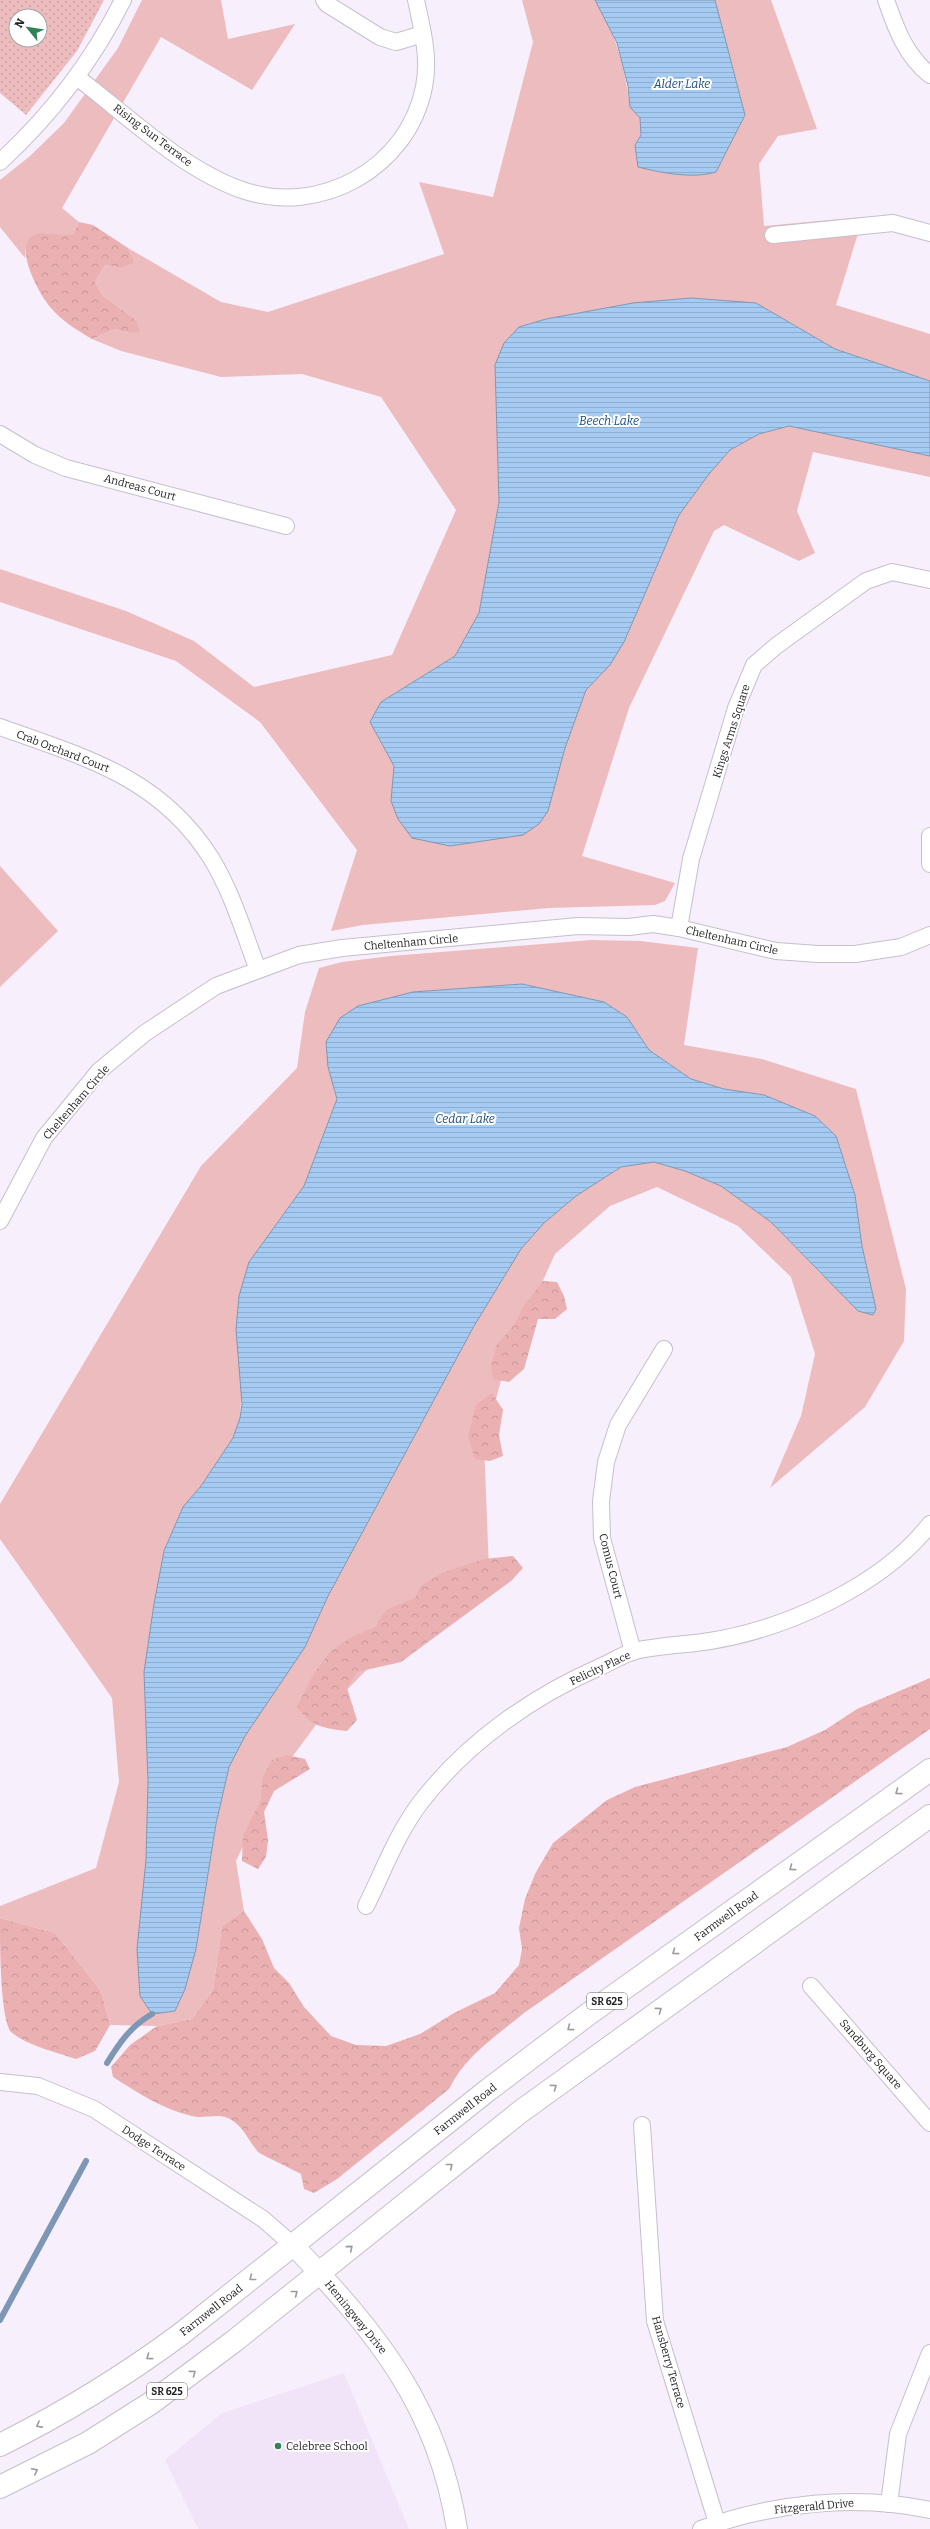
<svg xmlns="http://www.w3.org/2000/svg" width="930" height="2529" font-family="Bitter,serif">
	<defs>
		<pattern id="forest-crowns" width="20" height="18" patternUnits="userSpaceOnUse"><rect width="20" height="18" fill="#eab0b2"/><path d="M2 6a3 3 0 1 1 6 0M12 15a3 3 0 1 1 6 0" fill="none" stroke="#c89799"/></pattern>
		<pattern id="park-dots" width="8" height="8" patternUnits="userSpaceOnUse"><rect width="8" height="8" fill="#edbcbe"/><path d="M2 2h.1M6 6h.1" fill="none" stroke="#cba1a3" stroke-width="1.8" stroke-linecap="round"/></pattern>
		<pattern id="water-rules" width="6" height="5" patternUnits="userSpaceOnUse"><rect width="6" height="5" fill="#a6cbf2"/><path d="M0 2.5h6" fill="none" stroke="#8faecf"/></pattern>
	</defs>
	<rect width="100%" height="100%" fill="#f8effc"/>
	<path fill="#f1e4f8" d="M344 2373 409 2529H198L165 2460 222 2413Z"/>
	<g fill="#edbcbe" fill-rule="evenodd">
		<path d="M142 0H221L228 39 295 24 252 90 161 37 62 208 79 222 73 234 62 237 46 233 26 246 25 258 0 227V180L30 156 64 123 118 48Z"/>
		<path d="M522 0H595C617 37 623 62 630 104 631 108 634 111 637 114 646 124 641 135 635 145L653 171 707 174 716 172 745 115 715 0H771L817 129 778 136 759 164 764 226 863 217 836 305 930 334V381L835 349 756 303 691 298 633 303 546 319 519 327 495 365 499 502 479 613 455 656 381 702 370 722 394 766 391 801 450 846 482 840 565 748 586 690 610 665 624 642 679 515 709 474 730 450 759 434 789 426 930 456V477L813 452 797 511 815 553 799 561 724 525 714 531 629 708 582 856 675 883 665 901 655 905 549 908 363 925 331 931 357 850 260 722 176 661 0 602V569L126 611 194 641 254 687 392 655 456 510 381 397 302 374 221 377 121 351 92 339 115 329 129 333 136 320 103 296 95 282 105 265 122 268 135 263 128 248 221 302 268 312 444 254 419 182 493 197 533 42Z"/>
		<path d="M0 866 58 931 0 987Z"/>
		<path d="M591 940 640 941 698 948 684 1045 762 1059 856 1089 906 1289 904 1341 865 1407 770 1488 801 1416 815 1354 791 1277 738 1226 657 1187 610 1206 555 1254 506 1362 484 1443 489 1570 399 1637 327 1710 275 1780 236 1861 244 1911 222 1926 213 1990 192 2019 157 2026 110 2025 101 1991 55 1933 0 1918V1906L96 1868 119 1782 112 1698 0 1539V1504L201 1166 297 1068 305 1012 319 968 342 962 391 956ZM522 984 604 1002 627 1017 649 1050 691 1079 724 1089 764 1095 815 1116 836 1136 855 1195 862 1246 822 1275 771 1222 721 1186 685 1171 654 1162 621 1167 576 1196 544 1223 521 1249 474 1326 328 1596 305 1647 245 1736 229 1767 216 1824 196 1949 146 1860 148 1781 144 1672 154 1604 164 1551 183 1507 201 1486 233 1438 240 1418 249 1262 304 1186 337 1099 328 1067 413 992Z"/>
	</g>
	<g fill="url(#forest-crowns)">
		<path d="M79 222 93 225 128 248 135 263 122 268 105 265 95 282 103 296 136 320 140 332 129 333 115 329 92 339C77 330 63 322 51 308 40 296 12 246 34 235 47 230 58 237 73 234Z"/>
		<path d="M543 1281 557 1282 564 1296 567 1309 555 1319H538L524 1369 509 1382 493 1379 491 1366 497 1345 514 1325 524 1306Z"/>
		<path d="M492 1393 503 1410 499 1435 503 1456 490 1461 475 1459 468 1437 476 1405Z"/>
		<path d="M513 1556 523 1568 511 1581 401 1662 357 1672 347 1688 357 1720 347 1731C323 1728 312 1727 297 1707L313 1675 330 1652 350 1638 375 1627 386 1610 415 1598 421 1586 442 1573 484 1559Z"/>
		<path d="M930 1678V1729L524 2013C496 2036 465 2056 449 2089L337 2179 314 2193 304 2189 301 2174C294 2170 260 2154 258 2152 247 2139 244 2126 228 2118 216 2113 204 2119 192 2116 162 2109 138 2093 113 2077L111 2067 130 2045 157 2026 192 2019 213 1990 222 1926 244 1911 262 1939 274 1968 289 1983 304 2007 331 2036 356 2045 386 2046 420 2034 454 2013 495 1993 519 1965 522 1949 519 1928 525 1899 535 1874 553 1843 607 1800 635 1787 787 1747 825 1730 857 1709Z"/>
		<path d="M287 1755 305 1759 310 1769 274 1791 264 1812 268 1840 266 1857 258 1869 242 1861 243 1836 261 1800 263 1777 272 1760Z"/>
		<path d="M0 1918 55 1933 101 1991 110 2025 95 2051 76 2059C56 2052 28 2046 11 2032 0 2017 0 1942 0 1918Z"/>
	</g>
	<path fill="url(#park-dots)" fill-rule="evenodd" d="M0 0H104L77 51 26 115 0 93ZM16 16H40V40H16Z"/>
	<g fill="url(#water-rules)" stroke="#7e97b4">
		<path d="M595 0H715L745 115 716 172C693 179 662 173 638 167L635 145 641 135 640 118 630 107 628 86 617 43Z"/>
		<path d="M691 298 756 303 835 349 930 381V456L789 426 759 434 730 450 709 474 679 515 624 642 610 665 586 690 565 748 548 811 539 824 523 835 450 846 412 838 398 819 391 801 394 766 370 722 381 702 455 656 479 613 499 502 495 365 504 343 519 327 546 319 633 303Z"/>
		<path d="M522 984 604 1002 627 1017 649 1050 691 1079 724 1089 764 1095 815 1116 836 1136 855 1195 862 1246 876 1309 873 1315 858 1311 771 1222 721 1186 685 1171 654 1162 621 1167 576 1196 544 1223 521 1249 474 1326 328 1596 305 1647 245 1736 229 1767 216 1824 196 1949 185 1989 175 2011 152 2014 140 1996 137 1949 146 1860 148 1781 144 1672 154 1604 164 1551 183 1507 201 1486 233 1438 240 1418 242 1404 236 1329 239 1296 249 1262 304 1186 337 1099 328 1067 326 1042 340 1018 358 1006 413 992Z"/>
	</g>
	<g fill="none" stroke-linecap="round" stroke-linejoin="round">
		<g stroke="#7e97b4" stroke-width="6">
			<path d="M107 2063C120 2042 131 2026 152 2014"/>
			<path d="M0 2320 86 2161"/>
		</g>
		<defs>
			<g id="minor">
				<path d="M324 0 327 4 380 37 396 42 423 34"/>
				<path d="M886 0C896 29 906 56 930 75"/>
				<path d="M78 78C128 116 182 169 242 190 320 217 408 168 424 87 430 57 422 29 416 0"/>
				<path d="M0 162C51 115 92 62 123 0"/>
				<path d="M773 235 893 223 930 233"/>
				<path d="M0 434 35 455 66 468 286 526"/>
				<path d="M0 727C84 757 160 777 211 858 232 892 244 933 258 970"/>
				<path d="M930 836V864"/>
				<path d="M679 928 691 859 736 708 754 665 776 646 866 581 892 572 930 580"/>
				<path d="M0 1221 44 1138 99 1071 145 1033 216 986 299 955 342 948 578 926 629 927 653 924 679 928 776 951 818 954H855L901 947 930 935"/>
				<path d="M633 1652 602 1538 601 1501 606 1462 618 1425 664 1349"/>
				<path d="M366 1906C383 1872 397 1833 421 1802 467 1742 533 1696 602 1666 613 1661 624 1654 635 1651 660 1645 685 1645 710 1641 785 1629 882 1586 930 1524"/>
				<path d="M811 1986 930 2123"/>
				<path d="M0 2082 38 2086 94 2109 263 2219 294 2246"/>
				<path d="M642 2125 655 2321 717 2523"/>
				<path d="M889 2504 898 2434 930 2353"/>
				<path d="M701 2529C772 2503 856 2494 930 2510"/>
			</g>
			<path id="tertiary" d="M294 2246C377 2333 438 2407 457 2529"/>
			<g id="primary">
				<path d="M0 2445C64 2413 123 2377 181 2334L488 2090 587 2015 930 1770"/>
				<path d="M0 2487 88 2443 151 2403 233 2342 520 2112 930 1816"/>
			</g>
		</defs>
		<use href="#minor" stroke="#c7bfcc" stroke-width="18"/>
		<use href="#tertiary" stroke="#c7bfcc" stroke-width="22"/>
		<use href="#primary" stroke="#c7bfcc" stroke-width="24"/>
		<use href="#minor" stroke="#fff" stroke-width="16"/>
		<use href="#tertiary" stroke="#fff" stroke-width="20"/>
		<use href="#primary" stroke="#fff" stroke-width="22"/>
	</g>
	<defs><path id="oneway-chevron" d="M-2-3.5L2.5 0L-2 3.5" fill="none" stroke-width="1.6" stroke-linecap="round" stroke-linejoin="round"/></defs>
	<g stroke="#9b9a9c">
		<use href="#oneway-chevron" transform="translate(898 1792) rotate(144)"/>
		<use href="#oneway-chevron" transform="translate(792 1868) rotate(144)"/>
		<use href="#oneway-chevron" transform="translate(675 1952) rotate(144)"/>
		<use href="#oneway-chevron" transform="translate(659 2010) rotate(-36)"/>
		<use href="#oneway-chevron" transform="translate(570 2028) rotate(143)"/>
		<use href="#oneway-chevron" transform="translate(554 2087) rotate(-36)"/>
		<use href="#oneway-chevron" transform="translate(450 2166) rotate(-38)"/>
		<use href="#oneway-chevron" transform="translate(350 2248) rotate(-40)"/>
		<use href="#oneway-chevron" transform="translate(252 2278) rotate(142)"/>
		<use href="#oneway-chevron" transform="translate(295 2293) rotate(-38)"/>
		<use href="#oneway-chevron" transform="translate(149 2357) rotate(144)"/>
		<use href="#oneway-chevron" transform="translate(193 2373) rotate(-36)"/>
		<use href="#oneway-chevron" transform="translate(39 2425) rotate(152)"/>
		<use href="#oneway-chevron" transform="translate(35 2471) rotate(-27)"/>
	</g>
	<circle fill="#308355" stroke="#fff" stroke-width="1.5" cx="278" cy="2446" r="4"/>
	<g text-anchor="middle" stroke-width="4" stroke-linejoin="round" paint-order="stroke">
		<g fill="#fff" stroke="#646264" stroke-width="1">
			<rect x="587" y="1993" width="40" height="16" rx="3"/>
			<rect x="147" y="2383" width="40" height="16" rx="3"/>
		</g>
		<g font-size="10" font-weight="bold" fill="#211e22">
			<text x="607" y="2005">SR 625</text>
			<text x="167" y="2395">SR 625</text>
		</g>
		<g font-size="11" fill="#211e22" stroke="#fff">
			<text transform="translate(153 135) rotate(37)" y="4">Rising Sun Terrace</text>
			<text transform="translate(140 487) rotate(15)" y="4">Andreas Court</text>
			<text transform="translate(731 731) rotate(-72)" y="4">Kings Arms Square</text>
			<text transform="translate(63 751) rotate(21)" y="4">Crab Orchard Court</text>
			<text transform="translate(732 940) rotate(13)" y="4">Cheltenham Circle</text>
			<text transform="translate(411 942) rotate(-5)" y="4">Cheltenham Circle</text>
			<text transform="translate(76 1102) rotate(-49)" y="4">Cheltenham Circle</text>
			<text transform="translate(611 1566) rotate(76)" y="4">Comus Court</text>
			<text transform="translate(600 1668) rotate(-25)" y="4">Felicity Place</text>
			<text transform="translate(726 1916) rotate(-36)" y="4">Farmwell Road</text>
			<text transform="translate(871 2054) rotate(49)" y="4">Sandburg Square</text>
			<text transform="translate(465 2109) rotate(-38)" y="4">Farmwell Road</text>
			<text transform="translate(154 2148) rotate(33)" y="4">Dodge Terrace</text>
			<text transform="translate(211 2310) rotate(-38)" y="4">Farmwell Road</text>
			<text transform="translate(356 2317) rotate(51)" y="4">Hemingway Drive</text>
			<text transform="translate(669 2362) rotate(74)" y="4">Hansberry Terrace</text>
			<text transform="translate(814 2506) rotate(-5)" y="4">Fitzgerald Drive</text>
		</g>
		<g font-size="11" fill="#211e22" stroke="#fff" text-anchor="start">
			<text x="286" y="2450">Celebree School</text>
		</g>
		<g font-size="12" font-style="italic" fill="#194d7e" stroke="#fff">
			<text x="682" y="88">Alder Lake</text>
			<text x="609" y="425">Beech Lake</text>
			<text x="465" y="1123">Cedar Lake</text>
		</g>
	</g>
	<g transform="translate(28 28) rotate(300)"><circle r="19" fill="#ffffff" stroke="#a6a5a7"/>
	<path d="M0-3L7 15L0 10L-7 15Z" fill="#308355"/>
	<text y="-6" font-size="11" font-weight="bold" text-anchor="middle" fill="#211e22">N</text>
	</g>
</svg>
